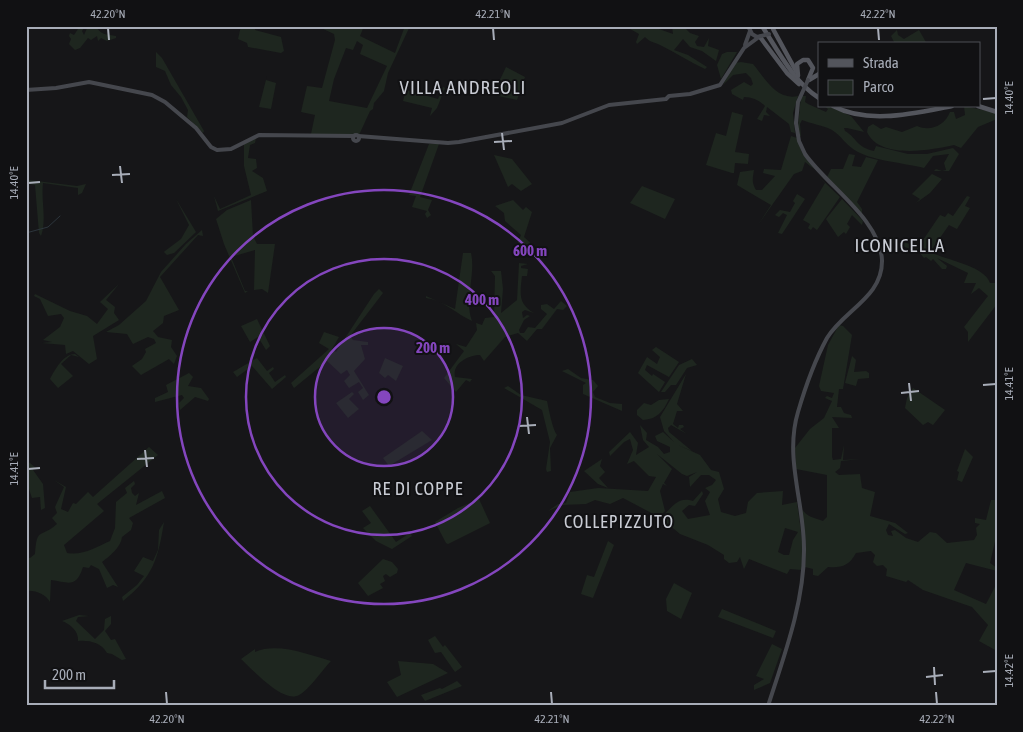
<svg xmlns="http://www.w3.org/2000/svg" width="1023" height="732" font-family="'Asap Condensed',sans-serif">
	<rect width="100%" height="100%" fill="#161618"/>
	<g fill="#1e261f" fill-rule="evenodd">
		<path d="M80 26H85L82 31 84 35 88 26H99L97 28C102 36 108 34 116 36V38L107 41 101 38 98 41 97 36 91 40 88 38 80 48 75 50 69 44 71 39 69 36 70 33 74 35Z"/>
		<path d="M241 26H255V30L281 37 284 51 281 53 248 47 247 43 238 39Z"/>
		<path d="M323 26H364L360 36 395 53 405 26H410L388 73 384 91 374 103 373 109 370 111 359 135 311 134 315 115 301 112 307 86 322 88 335 40 334 34 321 28ZM357 41 363 45 360 54 387 66 367 108 329 101 334 79 346 48 353 50Z"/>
		<path d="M625 26H660L659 29 673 34 672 26 679 29 684 27 690 33 699 36 695 42 697 46 704 47 709 38 708 46 719 50 716 61 702 51 690 47 683 39 674 50 688 55 707 67 705 69C690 62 676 53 662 46 655 42 651 43 645 37L637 44 636 42 639 34Z"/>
		<path d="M897 30 898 35 904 39 919 30 927 44H895L891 36Z"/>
		<path d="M156 52 162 58 204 131 203 133 187 117 188 110 181 97 171 85 165 71 156 67Z"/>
		<path d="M727 52H737L721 79 717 65 722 54Z"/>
		<path d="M741 62 753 64C765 78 776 101 798 96L793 113 795 133 791 132 789 124 767 107 766 112 770 116 764 115 762 121 757 119 765 106C759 100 752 97 744 97L743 100 732 94 731 90 744 82 751 86 753 84 751 78 746 73 733 75 723 85 734 63Z"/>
		<path d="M506 67 525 77 517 100 498 96 494 92Z"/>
		<path d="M267 76 266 80 276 83 271 109 259 107Z"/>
		<path d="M443 87 445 88 437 108 430 116 432 108 403 101 406 90 438 99Z"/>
		<path d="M801 96H806L805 102 808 104 826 112 828 109 824 106H828L851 116 864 132 847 128H844L845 131C857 138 856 147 874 151L876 146 908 154H927L953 148 959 154 949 171H934L936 169 942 171 946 170 944 163 949 154 933 156 924 168C905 163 875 161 858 152 846 146 841 135 832 130 823 125 811 124 802 120L800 124 801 136H799L798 126Z"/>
		<path d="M964 106 997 113V119L978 127 961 148 954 145C931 150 880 160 867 132L868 127 873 124 881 129 886 127 902 132 917 126C931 132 945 125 950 112H954L956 119 965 115Z"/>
		<path d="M732 112 743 115 735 152 749 154 748 164 735 163 734 173H732L706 165 716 133 726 136Z"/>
		<path d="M791 136 797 138 802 152 814 169 805 162 802 171 794 174 758 225 771 205 737 185 740 172 754 170C753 177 751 182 756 190H762L775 176 763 173 764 169 781 170Z"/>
		<path d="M256 138 255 143 250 145 248 158 256 159 257 168 252 171 263 178 267 191 218 211 214 196 220 209 251 195 244 166V143Z"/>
		<path d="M429 144H439L420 197 432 200 428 210 431 215 427 218 425 214 427 211 412 207 416 196 409 195Z"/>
		<path d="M849 154 855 155 852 166 861 167 866 157 878 160 857 202 862 209V215L827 177 831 169H843Z"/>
		<path d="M494 155 512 159 532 184 521 191 512 184 508 187Z"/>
		<path d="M932 174 942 179 930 193 916 203 920 199 912 194Z"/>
		<path d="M817 175 840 197 817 230 813 227 811 230 808 228 810 224 803 220 825 183Z"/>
		<path d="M29 180 77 186 86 184 82 193 78 195V188L43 183C41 201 47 221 41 236L39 233 35 185 29 184Z"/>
		<path d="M642 186 675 199 665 219 630 203Z"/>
		<path d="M797 194 805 199 782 234 778 233 787 215 783 213 779 217 775 215 780 210 790 212 795 203 793 201Z"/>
		<path d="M967 196 970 197 965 206 970 208 957 229 949 225 930 252C946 260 985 266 990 283H997V304L968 342V332L964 327 988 296 979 288 971 294 976 283H964L968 273 937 258 947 266 946 269H942L933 259 931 261 926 257 924 258 919 252 894 243 890 246 888 259 891 237 897 241 919 246 940 215 945 217 948 213 953 216Z"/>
		<path d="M176 199 196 232 174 253 167 255 164 252 165 251 181 239 189 225Z"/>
		<path d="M842 199 863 221 862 225 852 215 847 224 850 227 846 234 844 232 838 237 826 219Z"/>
		<path d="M251 200 253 236 257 244H275L268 293 262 289 254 290 255 250 231 257 245 291H248L245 293 224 244 216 219 227 210Z"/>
		<path d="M513 200 523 210 526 207 532 212 524 237 536 248 535 251 527 249 526 246 519 247 518 242 521 235 505 221 504 213 495 206Z"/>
		<path d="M202 230 203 236 198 235 160 277 179 310 164 316 163 323 153 331 158 337 172 340 171 347 177 356 174 364 169 359 141 375 132 366 142 359 146 352 145 349 156 343 154 339 148 337 133 344 127 334 106 332 119 325 146 301 161 272 186 244Z"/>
		<path d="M463 253H471C476 274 464 301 472 321 458 315 443 300 426 298V296L455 309Z"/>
		<path d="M519 263 528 264 521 266V268L528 269 527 276H522C520 294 518 304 534 313L525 310 522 312 523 318 527 315 530 316 524 320 519 330 520 333H524L528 327 535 328 547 314 541 309V305L547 304 554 309 561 301 567 306 563 310 557 309 542 329H537L527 341 518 333 505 337 484 361 480 355C469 355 452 363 455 377L472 379 470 382 466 380 456 392 444 378 464 351 456 344 466 347 477 330 476 323 482 325 485 318 494 317 495 276 491 271H501L503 289 501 313 517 300Z"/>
		<path d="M119 284 106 300 115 307 114 313 119 320 93 336 97 359 89 364 73 351 66 354 65 345 42 343 52 342 43 340 60 327 64 318 61 314 48 316 40 299 34 296 35 294 70 311 87 316 97 324 108 309 100 302Z"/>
		<path d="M379 289 383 293 350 336 353 340 368 342V345H361L365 359 354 371 369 395 363 400 358 392 363 388 359 382 349 388 344 381 350 375 347 370 341 374 327 361 294 388 291 383 329 349 319 343 324 332 339 337 332 349 336 352 374 294Z"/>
		<path d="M257 319 270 346 266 350 258 337 250 342 241 326Z"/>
		<path d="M839 325 843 326 852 335 843 389H839L837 407H841L844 413 851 415 852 418 832 417 839 428H832V457L833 460 841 459 844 445 843 460 861 459 841 461 840 468 835 472 839 475 860 474 862 488 875 492 870 516 895 523 908 533 905 534 889 524 886 530 888 535 893 536 891 531 895 530 906 538 918 542 930 532 936 533 947 543 974 540 977 535 976 528 980 524 975 523V518L986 520 991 500H997V533L990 563 997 568V571L966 563 954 590 986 604 997 583V651L979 641 988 625 972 607 923 590 908 580 906 582 886 576 887 569 883 565 877 566 873 562 875 555 871 551 856 553C849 566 841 568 828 567L818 576 813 575V569L805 567 806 544 801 508C808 518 813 517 823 521L827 517V475L796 469 795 448 810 429 824 418 832 401 825 398 827 396 832 398 834 393 821 391 819 386 828 345Z"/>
		<path d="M656 347 679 362 669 377 647 365 645 370 652 376 653 374 665 382 659 392 638 373 647 357 657 364 660 357 652 350Z"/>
		<path d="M75 354 79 357 71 355 61 364 73 376 58 388 50 379C55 370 63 354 75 354Z"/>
		<path d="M852 356 856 360 854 372 866 371 869 373V378L858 379 856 386 845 383Z"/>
		<path d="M257 358 267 371 273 367 274 369 269 373 275 382 285 375 286 377 272 389 252 366 237 377 233 372Z"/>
		<path d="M385 358 403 366 396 381 388 375 385 378 379 373Z"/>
		<path d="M692 359 697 365 687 368 676 385H671L665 392H661L679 365Z"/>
		<path d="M568 369 581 378 593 380 598 386 593 392 595 397 610 403 622 404V411L583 394V385L586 383 562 371Z"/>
		<path d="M189 373 193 377 188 386 201 388 209 399 208 401 195 397 180 410 179 403 184 398 182 395 155 402V398L168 392 166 385Z"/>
		<path d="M686 374 677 404 683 411H677L673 424 678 428 679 425H683L684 427 680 429 687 434 671 425 668 428 669 432 692 451 678 445 700 455 711 470 719 472 724 489 718 499 721 512 735 516 746 513 748 502 757 493 783 491 782 505 797 502 803 547 802 570 790 569 787 574 749 559 744 569 740 557 737 562 729 563 724 559V555L708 545 680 534 662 519V516C673 507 678 496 693 501L702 491 703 494 695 506 689 505 682 511 688 519 710 515 705 501 710 492 705 488 712 485 716 480 709 475H701L690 487 689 477 697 472 687 476 682 474 657 454 672 469 664 483 667 486 663 484 660 491 665 511 659 517 623 498 610 504 595 500 586 504 562 505 548 511 558 504 566 503 570 492 598 488 648 491 656 477 649 476 634 461 627 464 633 450 630 439 624 442 610 456 609 452 630 432 638 443 636 455 649 447 643 440 640 425 647 433 646 440 658 447 664 454 670 452V447L657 441 655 436 663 432 674 442 664 431 660 417ZM785 528 798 532 793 540 789 555H784L778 552Z"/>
		<path d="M508 386 521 395 547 401C549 410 552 428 557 435L550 448 551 471 547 472 546 469 550 442 542 410 504 388Z"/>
		<path d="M913 388 945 410 933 425 928 422 923 425 905 408 907 398Z"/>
		<path d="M352 392 354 394 349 399 359 409 348 418 336 403Z"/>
		<path d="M669 399C663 412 657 419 643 420L637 415V410L644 403 651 405 659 400Z"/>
		<path d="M422 431 432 440 389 466 383 458Z"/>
		<path d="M149 447 158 455 97 504 104 511 64 545 67 553C83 556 96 547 110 541L115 528 116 502 127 493 125 488 134 481 135 484 131 488 132 493 135 496 139 493 136 505 162 491 165 498 129 518 133 523 131 530 122 537C121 547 110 556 102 562L118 587 113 585 107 588 99 569 91 565 89 568 83 567C76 589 68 582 51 580L50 602C45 594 36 590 26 591V557L30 558 35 554C37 526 40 539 57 524L52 518 57 513 55 507 64 487 54 480 66 487 61 509 68 512 73 503 76 504 88 492 93 497Z"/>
		<path d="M965 449 973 457 962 482 957 480 959 472 957 471Z"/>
		<path d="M602 459 600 466 605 472 599 478 608 488 598 484 584 471Z"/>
		<path d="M26 460 35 467 33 470 43 484 45 508 41 510 40 497 32 498 26 480Z"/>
		<path d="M479 499 490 523 448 544 446 543 435 522 458 508Z"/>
		<path d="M370 506 396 542 410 533 412 536 392 549 376 541 363 528 371 523 362 511Z"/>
		<path d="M164 522C158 559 153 577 123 601L122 597 137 585 144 576 134 571 143 557 153 561 158 550 159 530Z"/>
		<path d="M608 541 614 545 593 598 581 594 587 575 594 577Z"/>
		<path d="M383 559 392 562 398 569 397 573 390 577 386 574 383 576 385 581 380 584 383 588 368 596 358 583Z"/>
		<path d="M674 583 692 593 681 619 667 611 666 599Z"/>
		<path d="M722 609 776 631 773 638 718 617Z"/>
		<path d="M79 615 89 616 78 617 76 621 95 639 104 630 105 619 111 616V624L105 631 111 640 115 639 126 659 122 660 112 654 107 653C101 642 88 640 78 641 79 631 70 624 62 621Z"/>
		<path d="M435 636 443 647 445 645 462 667 455 672 441 652 435 653 428 640Z"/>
		<path d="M772 644 782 649 770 683 754 690V685L764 679 756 676Z"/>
		<path d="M255 649V652C278 642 309 655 331 661 323 669 309 690 299 695 283 704 252 669 241 659Z"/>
		<path d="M398 661 433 664 448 673 397 697 387 682 401 675Z"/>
		<path d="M457 681 462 686 425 701 421 695 440 688 442 689Z"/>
	</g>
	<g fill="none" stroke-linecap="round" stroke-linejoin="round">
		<path stroke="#2c353c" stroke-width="1" d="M26 233 48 227 60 216"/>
		<g stroke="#45474d" stroke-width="4">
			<path d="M745 45 750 31"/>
			<path d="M26 90 56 88 89 82 152 95 165 102 196 128 211 147 217 150 231 149 259 135 354 136"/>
			<circle cx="356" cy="138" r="3"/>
			<path d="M358 136 448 143 459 142 562 123 609 105 666 99 669 96 690 94 720 85 744 48 759 37"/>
			<path d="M768 706C784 656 804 603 804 551 805 505 784 458 798 412 805 388 815 360 827 338 844 310 883 297 882 260 880 219 827 186 805 154L799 141 796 123"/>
		</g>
		<g stroke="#53555c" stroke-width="4.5">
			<path d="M762 26C778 51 794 82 819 98"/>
			<path d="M773 29 796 71"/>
			<path d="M760 37 787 73 799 84"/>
			<path d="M798 76 797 64 803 60H808L813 68 808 80"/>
			<path d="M809 80 819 74"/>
			<path d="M833 106C869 125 915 113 952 106"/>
			<path d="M978 106 997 112"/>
		</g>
		<g stroke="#45474d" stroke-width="4">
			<path d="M748 26 752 34 757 37 769 34"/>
			<path d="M796 123 798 102 808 80"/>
		</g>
	</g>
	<path fill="none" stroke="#a8adb8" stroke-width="2" d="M108 28 109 40M493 28 494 40M878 28 879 40M983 99 996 98M502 133 504 150M494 142 512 141M120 166 122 183M112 175 130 174M28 183 40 182M909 383 911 401M983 385 996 384M901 393 919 391M527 417 529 434M519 426 536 425M145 450 147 467M137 459 154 458M28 469 40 468M934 667 935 685M983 672 996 671M926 677 943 675M166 692 167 704M551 692 552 704M936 692 937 704"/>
	<circle cx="384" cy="397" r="69" fill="#8446be" fill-opacity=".12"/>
	<g fill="none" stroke="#8446be" stroke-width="2.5">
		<circle cx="384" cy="397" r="69"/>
		<circle cx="384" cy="397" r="138"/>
		<circle cx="384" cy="397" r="207"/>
	</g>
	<g text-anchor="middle" stroke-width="4" stroke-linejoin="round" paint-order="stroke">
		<g font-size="18" letter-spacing="1" fill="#c9ccd4" stroke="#111113">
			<text x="418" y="495">RE DI COPPE</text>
			<text x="619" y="528">COLLEPIZZUTO</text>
		</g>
		<g font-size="19" letter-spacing="1" fill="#c9ccd4" stroke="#111113">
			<text x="463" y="94">VILLA ANDREOLI</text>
			<text x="900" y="252">ICONICELLA</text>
		</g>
	</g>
	<circle cx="384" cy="397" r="8" fill="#8446be" stroke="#111113" stroke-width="2.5"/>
	<g font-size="15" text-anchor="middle" font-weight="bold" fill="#8446be" stroke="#111113" stroke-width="4" stroke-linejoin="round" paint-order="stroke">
		<text x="530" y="256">600 m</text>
		<text x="482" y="305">400 m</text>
		<text x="433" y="353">200 m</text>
	</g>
	<rect width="1023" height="732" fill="none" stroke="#111113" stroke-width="55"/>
	<rect x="818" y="42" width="162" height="65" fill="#111113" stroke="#4d4f55"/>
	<rect x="828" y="59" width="25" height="8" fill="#53555c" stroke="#4d4f55"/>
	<text x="863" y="68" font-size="15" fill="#a8adb8">Strada</text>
	<rect x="828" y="80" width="25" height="15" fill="#1e261f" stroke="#4d4f55"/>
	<text x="863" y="92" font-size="15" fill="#a8adb8">Parco</text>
	<path d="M45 680v8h69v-8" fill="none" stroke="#a8adb8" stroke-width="2.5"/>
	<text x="52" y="680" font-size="15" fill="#a8adb8" stroke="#111113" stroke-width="4" paint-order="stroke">200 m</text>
	<rect x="28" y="28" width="968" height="676" fill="none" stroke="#a8adb8" stroke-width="2"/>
	<g font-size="12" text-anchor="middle" fill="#a8adb8">
		<text x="108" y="18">42.20°N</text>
		<text x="493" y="18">42.21°N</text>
		<text x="878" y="18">42.22°N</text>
		<text transform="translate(1009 98) rotate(-90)" y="4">14.40°E</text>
		<text transform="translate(14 183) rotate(-90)" y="4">14.40°E</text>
		<text transform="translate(1009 384) rotate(-90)" y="4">14.41°E</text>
		<text transform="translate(14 469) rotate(-90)" y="4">14.41°E</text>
		<text transform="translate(1009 671) rotate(-90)" y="4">14.42°E</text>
		<text x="167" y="723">42.20°N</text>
		<text x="552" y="723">42.21°N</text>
		<text x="937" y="723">42.22°N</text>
	</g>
</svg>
